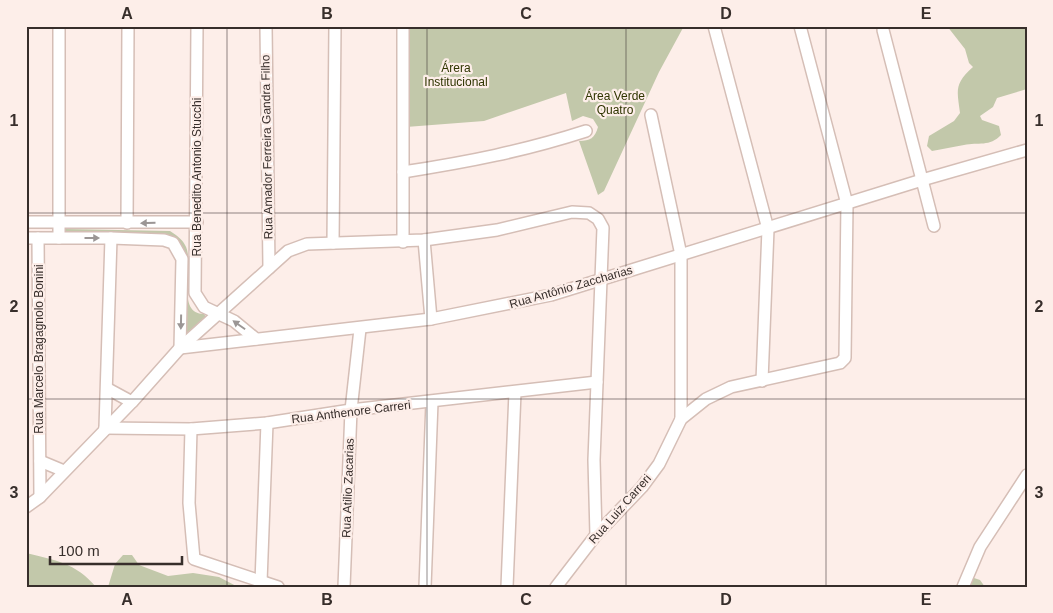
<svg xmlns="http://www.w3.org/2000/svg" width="1053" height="613" font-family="Helvetica,sans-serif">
	<rect width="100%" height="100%" fill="#fdeee9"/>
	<g fill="#c2c8aa">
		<path d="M406 26H684L659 72 604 191 598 195 579 141C590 141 595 138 598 127L593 119 583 116 572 121 566 93 484 121 406 127Z"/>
		<path d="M947 26H1027V89L997 98 993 107 980 116 982 120 999 126 1001 135C990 147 978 142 964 145 953 147 943 149 932 151L927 146 929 136 954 121 960 113C957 90 954 84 973 67L969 63 965 49Z"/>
		<path d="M66 229 170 231C176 235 182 239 185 245 196 263 174 314 204 314L208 320 189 339 186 335 176 240 162 233H66Z"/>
		<path d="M26 553C55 560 76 563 96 587H26Z"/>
		<path d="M123 555H132L139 565 168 576 193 573 219 577 238 587H108L115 564Z"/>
		<path d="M962 574 980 580 985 587H956Z"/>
	</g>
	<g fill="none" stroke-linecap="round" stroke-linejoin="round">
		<defs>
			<g id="minor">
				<path d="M197 26 195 293 204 307 234 321 256 339"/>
				<path d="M266 26 269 268"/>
				<path d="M714 26 768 229 762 381"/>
				<path d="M883 30 934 226"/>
				<path d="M651 115 681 255V419"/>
				<path d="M403 172C468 162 524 151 586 131"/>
				<path d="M26 222H197"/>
				<path d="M127 223 128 26"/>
				<path d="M26 238H111L164 240 173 243 182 259 180 348"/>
				<path d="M38 238 40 497"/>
				<path d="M59 238V26"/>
				<path d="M424 240 431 319"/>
				<path d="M403 242V26"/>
				<path d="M333 243 335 26"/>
				<path d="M180 348 431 319 551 295 922 180 1027 150"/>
				<path d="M108 389 132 402"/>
				<path d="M105 428 191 429 267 423 351 410 597 382"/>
				<path d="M105 428 111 238"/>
				<path d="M191 429 189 503 194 559 278 587"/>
				<path d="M40 461 64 471"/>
				<path d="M26 507 40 497 132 402 180 348 288 251 307 244 424 240 497 230 572 212 589 213 598 219 603 228 594 460 596 535"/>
				<path d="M261 582 267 423"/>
				<path d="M344 587 351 410 360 329"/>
				<path d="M425 587 432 402"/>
				<path d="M507 587 515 392"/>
				<path d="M556 587 596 535 642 487 659 464 681 419 706 399 731 387 840 363 845 358 847 204 800 26"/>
				<path d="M963 587 980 547 1027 475"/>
			</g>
		</defs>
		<use href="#minor" stroke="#d5beb6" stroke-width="14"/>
		<use href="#minor" stroke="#fff" stroke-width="11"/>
	</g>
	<defs><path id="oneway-solid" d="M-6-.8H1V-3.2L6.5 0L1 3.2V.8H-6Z" transform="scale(1.25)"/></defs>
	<g fill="#9b9695">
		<use href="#oneway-solid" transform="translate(148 223) rotate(179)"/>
		<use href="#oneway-solid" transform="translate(92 238)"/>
		<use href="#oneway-solid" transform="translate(181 322) rotate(91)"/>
		<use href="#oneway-solid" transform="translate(239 325) rotate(-145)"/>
	</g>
	<path fill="none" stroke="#372e2b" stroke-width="1" stroke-opacity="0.55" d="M227 26V587M427 26V587M626 26V587M826 26V587M26 213H1027M26 399H1027"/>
	<g text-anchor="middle" stroke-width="4.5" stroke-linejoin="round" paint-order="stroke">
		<g font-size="12" fill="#2f3500" stroke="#fdeee9">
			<text x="456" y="72">Árera<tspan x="456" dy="14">Institucional</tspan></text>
			<text x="615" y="100">Área Verde<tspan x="615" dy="14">Quatro</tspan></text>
		</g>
		<g font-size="12" fill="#372e2b" stroke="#fdeee9">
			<text transform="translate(267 147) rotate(-91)" y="4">Rua Amador Ferreira Gandra Filho</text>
			<text transform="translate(197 177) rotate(-90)" y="4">Rua Benedito Antonio Stucchi</text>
			<text transform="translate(571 287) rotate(-16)" y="4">Rua Antônio Zaccharias</text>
			<text transform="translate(39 349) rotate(-90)" y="4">Rua Marcelo Bragagnolo Bonini</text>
			<text transform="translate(351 412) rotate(-7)" y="4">Rua Anthenore Carreri</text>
			<text transform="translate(348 488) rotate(-88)" y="4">Rua Atilio Zacarias</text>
			<text transform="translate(620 509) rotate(-49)" y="4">Rua Luiz Carreri</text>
		</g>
	</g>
	<rect width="1053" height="613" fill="none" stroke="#fdeee9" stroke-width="55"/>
	<path d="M50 556v8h132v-8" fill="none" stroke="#372e2b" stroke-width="2.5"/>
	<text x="58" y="556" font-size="15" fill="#372e2b" stroke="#fdeee9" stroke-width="4" paint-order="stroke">100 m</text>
	<rect x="28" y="28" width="998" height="558" fill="none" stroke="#372e2b" stroke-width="2"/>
	<g font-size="16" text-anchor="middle" font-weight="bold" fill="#372e2b">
		<text x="127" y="19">A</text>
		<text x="327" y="19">B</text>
		<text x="526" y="19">C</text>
		<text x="726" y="19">D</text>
		<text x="926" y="19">E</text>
		<text x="14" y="126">1</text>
		<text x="1039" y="126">1</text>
		<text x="14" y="312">2</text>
		<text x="1039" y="312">2</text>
		<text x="14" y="498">3</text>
		<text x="1039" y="498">3</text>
		<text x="127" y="605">A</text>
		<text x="327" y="605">B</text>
		<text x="526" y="605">C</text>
		<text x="726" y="605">D</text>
		<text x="926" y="605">E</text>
	</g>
</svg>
